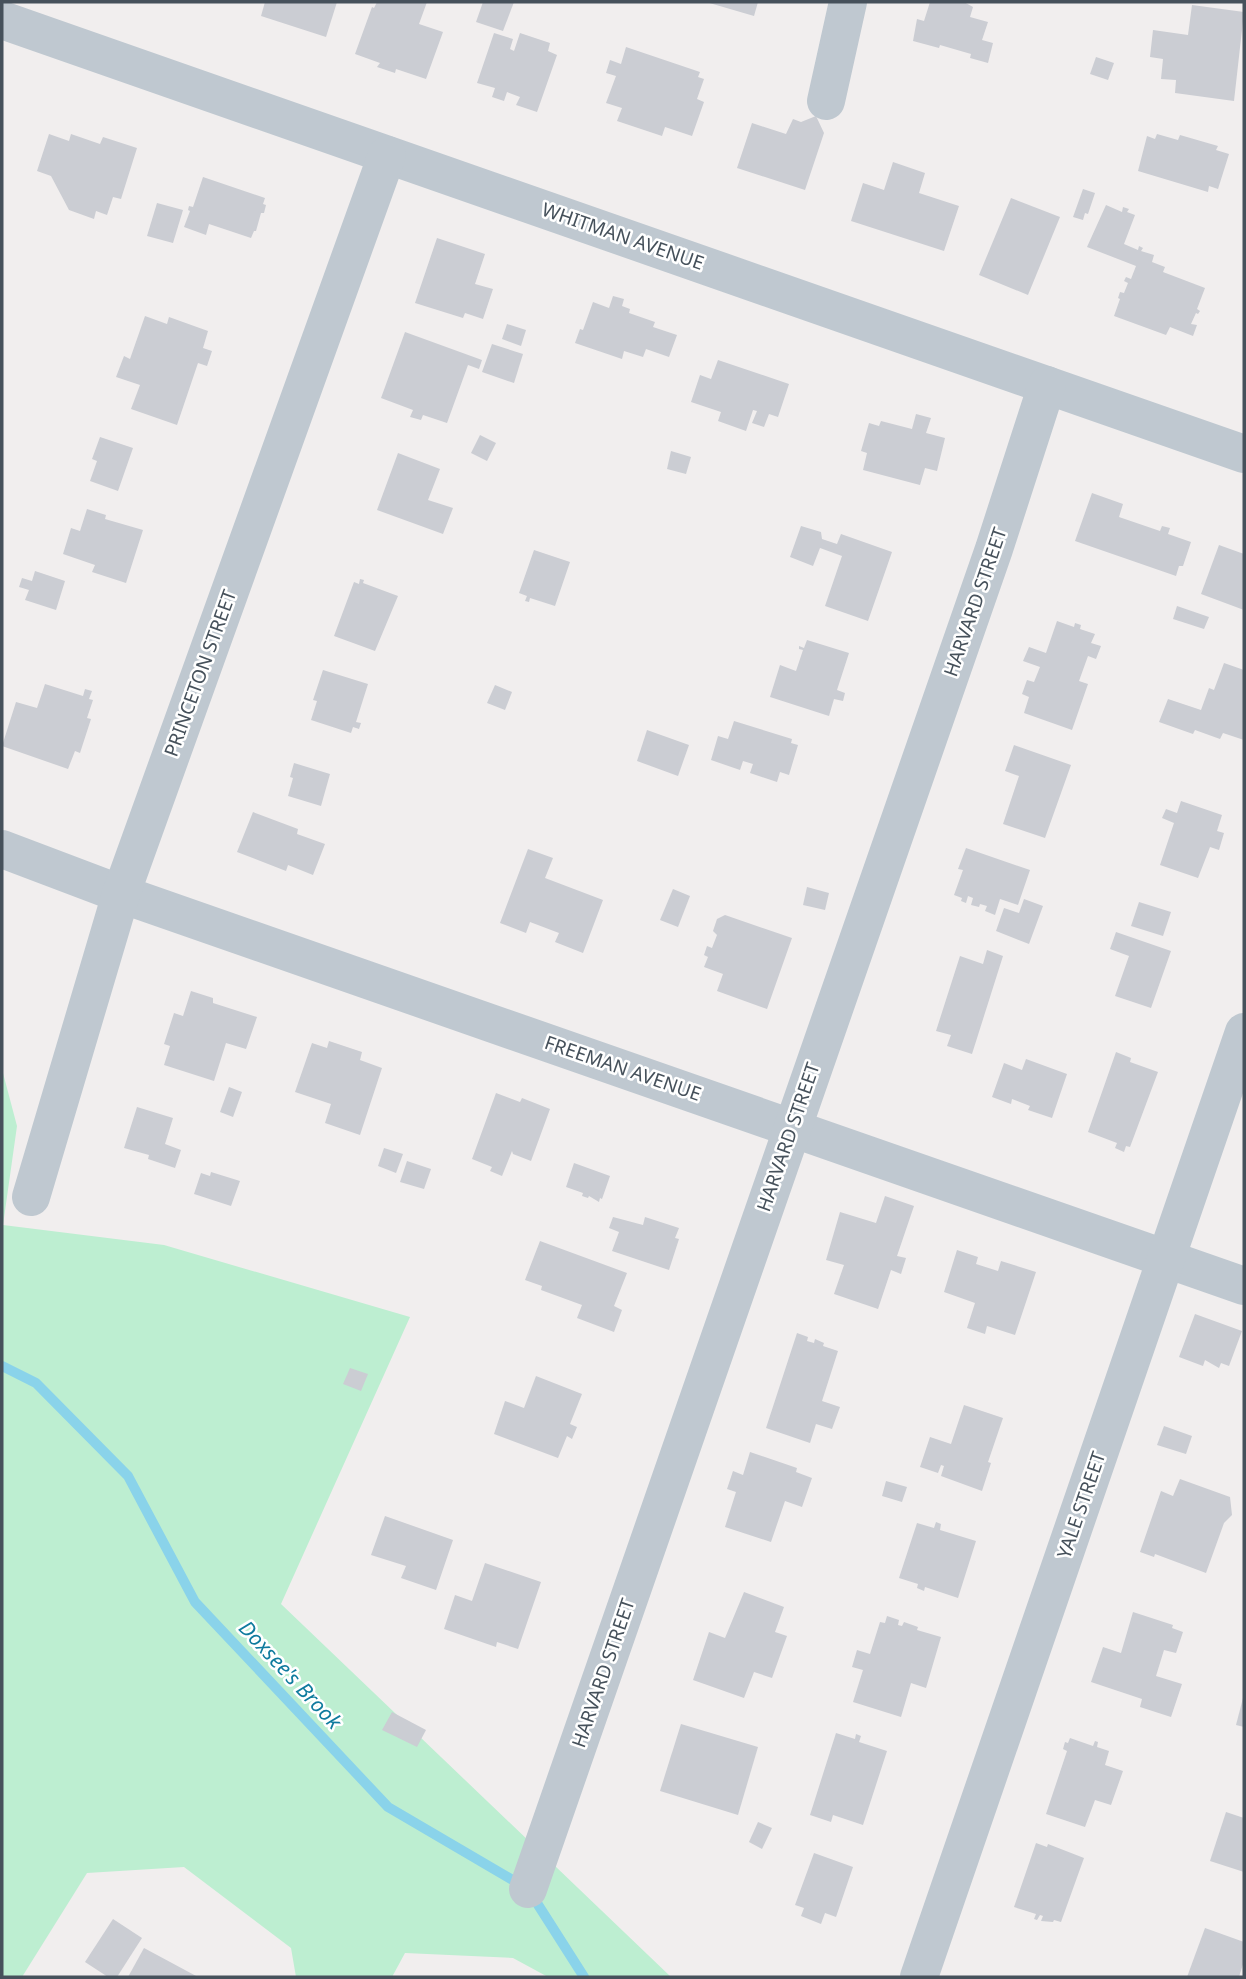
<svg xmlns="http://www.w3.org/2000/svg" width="1246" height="1979" font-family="'Noto Sans',sans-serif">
	<rect width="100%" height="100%" fill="#f1eeee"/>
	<path fill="#bdeed1" d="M3 1073 17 1126 3 1225 164 1245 410 1317 281 1604 671 1977H548L513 1958 405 1953 392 1977H296L291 1948 184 1867 87 1873 22 1977H2V1074Z"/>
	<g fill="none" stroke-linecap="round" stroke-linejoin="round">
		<path stroke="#8ad3ea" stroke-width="10" d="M2 1366 36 1383 128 1476 195 1602 388 1807 528 1889 584 1977"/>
	</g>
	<g fill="#cbcdd3">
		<path d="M265 2H337L326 37 261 16Z"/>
		<path d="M377 2H427L419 24 443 32 426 79 396 69 395 73 377 67 380 63 355 54 372 7 374 8Z"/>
		<path d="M483 2H514L503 31 476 22Z"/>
		<path d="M706 2H758L754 16Z"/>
		<path d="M930 2H964L973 7 970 17 988 22 982 40 993 43 988 63 970 58 971 54 940 45 939 48 913 41 917 19 924 21Z"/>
		<path d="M1192 5 1244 12 1234 101 1175 93 1176 80 1161 79 1163 59 1150 57 1153 30 1188 35Z"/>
		<path d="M494 33 513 39 510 49 514 51 520 33 550 43 548 51 557 55 537 112 516 105 520 97 507 92 504 101 492 97 495 88 477 83Z"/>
		<path d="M626 47 700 72 698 77 704 79 697 99 704 102 692 136 665 127 662 136 617 121 622 108 606 103 616 76 606 73 610 60 621 64Z"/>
		<path d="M1096 57 1114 63 1108 80 1090 74Z"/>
		<path d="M816 116 824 133 805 190 737 168 752 123 786 134 793 119 801 122Z"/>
		<path d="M49 134 69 141 71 134 100 144 103 137 137 148 121 199 113 197 107 215 96 211 94 219 69 210 51 176 37 171Z"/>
		<path d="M1157 134 1178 140 1180 135 1218 146 1216 150 1229 154 1218 189 1209 186 1208 192 1138 171 1147 136 1155 139Z"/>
		<path d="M893 162 925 173 919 193 959 206 944 251 851 221 863 183 884 190Z"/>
		<path d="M203 177 265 198 263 204 266 205 264 213H261L256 231H254L251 238 209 224 206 235 184 227 190 211 188 210 189 206 193 207Z"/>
		<path d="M1083 189 1095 193 1088 214 1085 213 1083 220 1073 217Z"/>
		<path d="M1011 198 1060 217 1028 295 979 275Z"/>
		<path d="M157 203 183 210 173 243 147 236Z"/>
		<path d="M1106 205 1122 212 1123 207 1129 209 1127 212 1135 215 1124 244 1138 250 1139 246 1143 248 1141 251 1154 255 1152 262 1165 267 1163 272 1205 288 1197 309 1200 311 1198 314 1196 313 1191 324 1197 325 1193 336 1170 327 1166 335 1114 316 1120 299 1118 298 1120 292 1124 293 1128 283 1124 281 1126 277 1131 279 1136 266 1087 247Z"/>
		<path d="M437 238 485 254 475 284 493 289 483 319 465 313 463 318 415 303Z"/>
		<path d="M613 296 624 299 622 306 630 309 629 313 655 322 653 327 677 335 669 357 646 349 643 357 624 351 622 359 575 343 580 329 583 330 593 302 609 308Z"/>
		<path d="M145 316 167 324 169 317 208 331 203 348 212 351 207 366 198 363 177 425 131 409 140 385 116 377 124 356 130 359Z"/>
		<path d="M507 324 526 330 521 346 502 339Z"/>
		<path d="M405 332 482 360 479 369 468 365 447 423 423 415 421 420 410 417 413 410 381 398Z"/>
		<path d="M492 344 523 354 514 383 482 372Z"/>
		<path d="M718 360 789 384 778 417 769 414 764 427 752 423 757 411 753 410 746 431 718 421 721 412 691 402 700 375 711 379Z"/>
		<path d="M916 414 931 418 926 433 945 438 937 471 925 468 920 485 863 470 867 453 861 451 869 423 879 426 881 421 912 429Z"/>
		<path d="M480 435 496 443 487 461 471 453Z"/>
		<path d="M100 437 133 448 118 491 90 481 97 461 92 459Z"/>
		<path d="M671 451 691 457 686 474 667 469Z"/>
		<path d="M398 453 440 469 428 500 453 508 443 534 377 510Z"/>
		<path d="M1092 493 1123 504 1119 517 1160 531 1162 526 1170 528 1168 534 1191 542 1183 566H1179L1176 576 1075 541Z"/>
		<path d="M87 509 106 515 105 519 143 530 126 583 92 572 95 565 63 554 71 528 80 531Z"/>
		<path d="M801 526 821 532 822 539 837 544 841 534 892 552 868 621 825 606 842 556 820 548 813 566 790 557Z"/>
		<path d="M1219 545 1244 554V610L1201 594Z"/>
		<path d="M534 550 570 562 555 606 530 598 529 602 525 601 527 596 519 593Z"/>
		<path d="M35 571 65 581 56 610 25 600 29 590 19 587 22 578 32 581Z"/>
		<path d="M360 579 364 580 363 583 398 596 375 651 334 636 354 582 359 584Z"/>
		<path d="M1177 606 1209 617 1204 629 1173 619Z"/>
		<path d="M1057 621 1074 627 1075 623 1081 625 1080 629 1095 634 1091 643 1101 646 1096 659 1088 656 1079 681 1088 684 1072 730 1024 713 1029 697 1022 694 1027 680 1034 682 1040 667 1023 661 1029 647 1046 653Z"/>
		<path d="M807 640 849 653 837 690 845 693 843 701 834 699 829 716 770 697 780 665 796 671 803 650 799 649V646L804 648Z"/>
		<path d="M1224 663 1244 670V740L1223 733 1220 739 1195 730 1193 734 1159 722 1168 699 1201 710 1209 688 1214 690Z"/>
		<path d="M323 670 368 684 356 722 361 723 359 729 353 727 351 733 311 720 317 701 313 700Z"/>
		<path d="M45 684 83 696 85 689 92 691 89 699 93 700 87 718 91 719 80 753 75 751 68 769 2 746 16 702 37 708Z"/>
		<path d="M495 685 512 692 505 710 487 703Z"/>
		<path d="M734 721 792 739 791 743 798 745 789 775 780 772 777 782 750 773 753 764 743 761 740 770 711 760 718 736 728 739Z"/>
		<path d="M647 730 689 745 678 776 637 761Z"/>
		<path d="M1014 745 1071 765 1045 838 1003 824 1019 776 1005 771Z"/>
		<path d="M294 763 330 774 321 806 288 796 293 778 290 777Z"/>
		<path d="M1181 801 1222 815 1217 831 1224 833 1219 850 1210 847 1198 878 1160 865 1174 823 1162 818 1166 809 1177 813Z"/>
		<path d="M253 812 298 829 297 834 325 844 313 875 288 865 286 871 237 852Z"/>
		<path d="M966 848 1030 870 1018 905 1000 899 995 915 985 911 987 906 980 904 979 907 971 905 973 898 968 896 966 903 961 901 962 898 954 895 963 870 958 869Z"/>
		<path d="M528 849 553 858 545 878 603 900 583 953 555 942 559 933 530 922 526 933 500 923Z"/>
		<path d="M807 887 829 893 825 910 803 905Z"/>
		<path d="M673 889 690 896 678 927 660 920Z"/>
		<path d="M1024 899 1043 906 1029 944 996 931 1004 908 1019 913Z"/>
		<path d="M1139 902 1171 912 1163 936 1131 926Z"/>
		<path d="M725 915 792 938 767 1009 717 991 723 974 704 967 708 957 704 955 707 946 712 948 717 935 713 931 717 919Z"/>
		<path d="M1116 932 1171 951 1151 1008 1115 996 1129 956 1110 949Z"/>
		<path d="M987 950 1003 956 972 1054 947 1046 951 1035 936 1031 960 956 983 964Z"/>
		<path d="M191 991 213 998V1003L257 1017 246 1049 226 1043 214 1081 164 1065 170 1046 164 1044 174 1013 183 1016Z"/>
		<path d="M329 1041 362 1052 360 1060 382 1068 360 1135 325 1123 331 1104 295 1092 312 1043 327 1048Z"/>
		<path d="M1116 1052 1131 1058 1130 1062 1158 1072 1130 1147 1126 1146 1124 1152 1115 1148 1117 1143 1088 1132Z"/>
		<path d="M1026 1059 1067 1074 1052 1118 1028 1110 1030 1106 1012 1099 1011 1104 992 1097 1004 1063 1022 1070Z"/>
		<path d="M229 1087 242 1092 233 1117 220 1112Z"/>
		<path d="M496 1093 520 1102 522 1098 550 1109 531 1161 513 1154 512 1151 502 1176 490 1171 492 1167 472 1159Z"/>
		<path d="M137 1107 173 1118 165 1144 181 1150 175 1168 148 1159 149 1155 124 1148Z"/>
		<path d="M384 1148 403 1154 396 1173 378 1166Z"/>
		<path d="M407 1161 431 1169 424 1189 400 1182Z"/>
		<path d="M574 1163 610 1176 602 1199 600 1198 599 1202 589 1196 588 1198 582 1196 583 1193 566 1187Z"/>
		<path d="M211 1172 240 1181 231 1206 194 1194 201 1173 210 1176Z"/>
		<path d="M885 1196 914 1206 897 1256 906 1258 901 1274 891 1270 878 1309 834 1294 844 1265 826 1260 840 1212 876 1223Z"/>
		<path d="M613 1217 643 1225 645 1217 679 1228 675 1238 679 1239 669 1270 612 1251 619 1232 609 1228Z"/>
		<path d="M540 1241 627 1273 614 1306 622 1310 614 1332 577 1318 582 1305 541 1290 542 1286 525 1280Z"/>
		<path d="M957 1250 978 1257 976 1264 998 1271 1001 1261 1036 1272 1015 1335 987 1326 985 1334 967 1328 975 1303 944 1292Z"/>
		<path d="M1195 1314 1242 1331 1229 1366 1221 1363 1219 1368 1205 1360 1203 1366 1179 1357Z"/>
		<path d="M797 1333 808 1337 807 1341 814 1343 815 1339 824 1343 823 1346 838 1351 822 1401 840 1407 832 1429 816 1424 810 1443 766 1428Z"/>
		<path d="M350 1368 368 1374 361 1391 343 1384Z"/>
		<path d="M536 1376 582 1394 570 1424 577 1427 572 1439 567 1436 558 1458 494 1434 505 1401 524 1408Z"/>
		<path d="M964 1405 1003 1418 988 1462 991 1463 982 1491 941 1476 944 1466 941 1465 938 1473 920 1467 930 1437 951 1444Z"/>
		<path d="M1164 1426 1192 1436 1186 1454 1157 1445Z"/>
		<path d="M750 1452 797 1468 796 1472 812 1478 802 1507 785 1501 771 1542 725 1527 736 1492 727 1489 733 1471 743 1475Z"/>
		<path d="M1180 1479 1230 1497 1232 1515 1224 1523 1206 1573 1155 1554 1154 1557 1140 1552 1161 1491 1173 1496Z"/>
		<path d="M886 1481 907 1487 902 1502 882 1496Z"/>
		<path d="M385 1516 453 1540 436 1590 401 1578 406 1566 371 1555Z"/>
		<path d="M936 1522 941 1524 940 1530 976 1541 958 1598 925 1587 924 1591 917 1588 918 1584 899 1578 917 1523 934 1528Z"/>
		<path d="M485 1563 541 1582 518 1649 497 1642 496 1647 444 1629 455 1595 472 1601Z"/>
		<path d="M744 1592 784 1607 775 1632 787 1636 772 1678 754 1672 744 1698 693 1680 709 1632 725 1638Z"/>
		<path d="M1133 1612 1173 1625 1172 1628 1183 1632 1176 1653 1164 1650 1156 1676 1182 1684 1171 1717 1140 1707 1142 1699 1091 1682 1103 1647 1121 1653Z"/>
		<path d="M887 1616 899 1620 898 1625 902 1626 904 1622 918 1627 917 1630 941 1637 926 1688 911 1683 901 1717 853 1702 863 1670 852 1667 857 1650 870 1654 880 1622 885 1623Z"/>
		<path d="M1244 1694V1727L1236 1725Z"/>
		<path d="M392 1712 426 1730 417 1747 382 1730Z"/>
		<path d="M681 1724 758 1747 738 1815 660 1791Z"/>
		<path d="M836 1733 855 1739 856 1734 861 1736 859 1742 887 1751 863 1825 833 1815 831 1822 810 1815Z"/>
		<path d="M1070 1738 1093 1746 1095 1741 1098 1742 1097 1747 1109 1751 1105 1765 1123 1771 1111 1805 1095 1800 1085 1827 1046 1814 1067 1751 1063 1749 1065 1742 1068 1743Z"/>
		<path d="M1226 1812 1244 1818V1872L1210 1861Z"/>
		<path d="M758 1822 772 1828 762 1849 749 1842Z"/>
		<path d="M1036 1843 1047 1847 1048 1844 1084 1858 1061 1922 1054 1920 1053 1922 1041 1921 1043 1916 1040 1915 1037 1920 1034 1919 1036 1914 1014 1907Z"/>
		<path d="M814 1853 853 1867 836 1917 825 1913 821 1924 801 1916 804 1908 795 1905Z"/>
		<path d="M113 1919 142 1938 117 1977H108L85 1962Z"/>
		<path d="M1205 1928 1244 1942V1961L1239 1977H1187Z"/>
		<path d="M144 1948 198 1977H128Z"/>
	</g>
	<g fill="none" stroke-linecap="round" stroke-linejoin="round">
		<g stroke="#bfc8d0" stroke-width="38">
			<path d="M2 20 1244 454"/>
			<path d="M826 101 848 2"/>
			<path d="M2 849 121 894 1244 1286"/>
			<path d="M31 1197 121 894 387 155"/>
			<path d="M528 1889 994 549 1047 385"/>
			<path d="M919 1977 1244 1032"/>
		</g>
	</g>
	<g text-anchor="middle" stroke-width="5" stroke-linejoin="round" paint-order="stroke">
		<g font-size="19" fill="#46515b" stroke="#fff">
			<text transform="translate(623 236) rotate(19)" y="7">WHITMAN AVENUE</text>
			<text transform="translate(975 602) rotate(-71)" y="7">HARVARD STREET</text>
			<text transform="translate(200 673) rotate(-70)" y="7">PRINCETON STREET</text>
			<text transform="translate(623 1068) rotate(19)" y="7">FREEMAN AVENUE</text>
			<text transform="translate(788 1137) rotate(-71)" y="7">HARVARD STREET</text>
			<text transform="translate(1081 1505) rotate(-71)" y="7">YALE STREET</text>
			<text transform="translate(603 1673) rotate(-71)" y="7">HARVARD STREET</text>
		</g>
		<g font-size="21" font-style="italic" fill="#0f7b9e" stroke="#fff">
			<text transform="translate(290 1675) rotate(47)" y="7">Doxsee's Brook</text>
		</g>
	</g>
	<rect width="1246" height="1979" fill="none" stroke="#46515b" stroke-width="7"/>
</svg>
